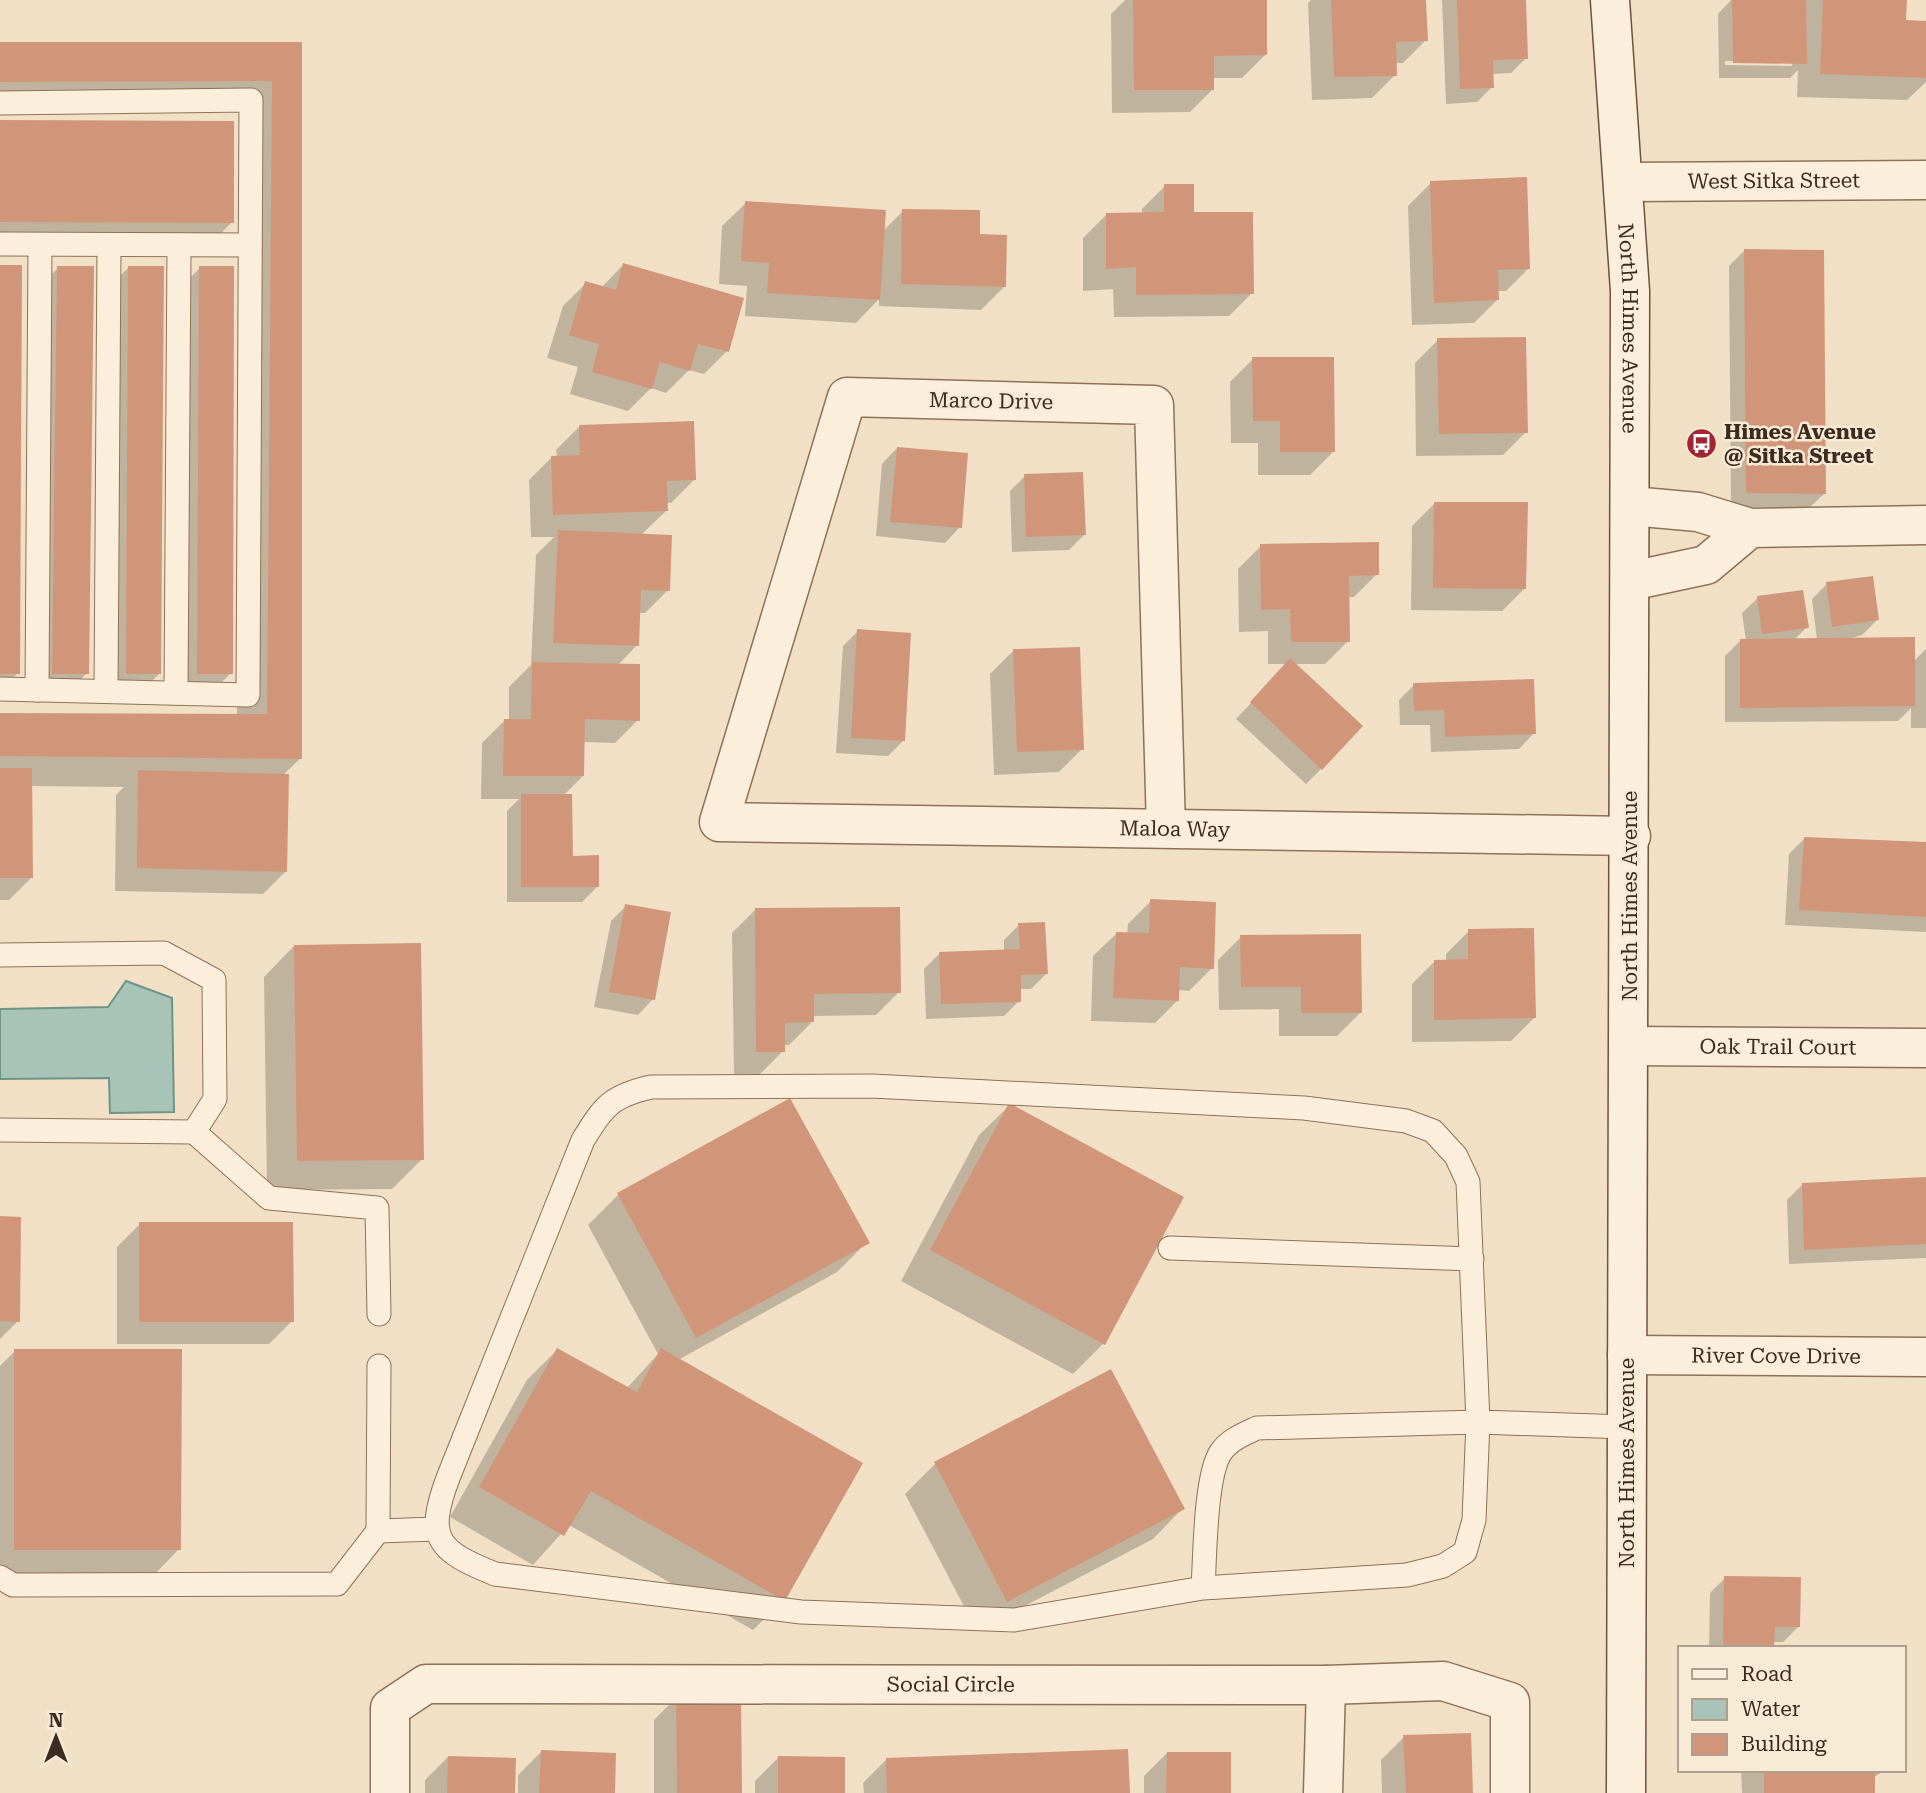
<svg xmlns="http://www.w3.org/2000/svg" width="1926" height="1793" font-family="'Roboto Serif',serif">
	<rect width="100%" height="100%" fill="#f1e0c6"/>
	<path fill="#a8c4b9" stroke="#6d9487" stroke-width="2" d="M126 981 172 998 174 1112 110 1113 109 1078 0 1079V1009L108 1007Z"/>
	<g fill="#0003" fill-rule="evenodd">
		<path d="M1125 0H1265V55L1242 78H1212L1213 89 1190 112 1112 113 1111 14Z"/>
		<path d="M1311 0H1424L1426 40 1403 63H1395V75L1372 98 1312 100 1308 3Z"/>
		<path d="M1442 0H1524L1526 58 1511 73 1492 74V87L1477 102 1446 104Z"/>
		<path d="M1731 0H1905V22L1926 23V82L1907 100 1797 97 1798 70 1790 78H1719L1718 14ZM1725 61 1792 62V66L1725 65Z"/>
		<path d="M0 44H301V758L283 775 286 871 263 894 115 891 116 795 124 787 31 786 32 877 9 900H0V715L237 716 242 111H0Z"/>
		<path d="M0 122 232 222 202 253 0 252Z"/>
		<path d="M1431 183 1529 268 1506 291H1497V300L1474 323 1412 325 1408 206Z"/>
		<path d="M1165 186 1193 214 1252 293 1229 316 1114 317 1113 289 1083 291V238L1106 215 1142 214V209Z"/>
		<path d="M746 203 883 231 903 211 978 236 1004 287 981 310 879 306V299L856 323 745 316 747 286 719 284 722 226Z"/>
		<path d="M1744 251 1825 493 1809 508 1731 507 1729 266Z"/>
		<path d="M623 265 727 351 704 374 689 370 666 393 651 388 628 411 570 394 578 367 547 358 563 306 586 283 601 288Z"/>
		<path d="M0 266 18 673 0 691Z"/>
		<path d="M58 268 87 673 64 696H29L35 291Z"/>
		<path d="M128 268 160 673 137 696H104L105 291Z"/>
		<path d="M200 268 231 673 208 696H175L177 291Z"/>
		<path d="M1438 340 1526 432 1503 455 1416 456 1415 363Z"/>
		<path d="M1253 359 1333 452 1310 475H1258V443H1231L1230 382Z"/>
		<path d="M579 427 694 480 671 503H666L667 510 641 535 668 590 645 613H639L637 645 618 665 638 720 615 743 583 742V776L563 796 571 858 598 886 582 902H507V811L519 799H481L482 743 505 720H509V687L531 665 536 555 554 537H531L529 480 552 457H557L556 450Z"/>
		<path d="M897 448 960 527 945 543 876 536 882 464Z"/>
		<path d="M1025 476 1084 535 1069 550 1012 552 1010 491Z"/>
		<path d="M1435 503 1525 588 1502 611 1411 610 1412 526Z"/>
		<path d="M1261 546 1377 574 1354 597H1348V641L1325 664H1294L1321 769 1306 784 1236 719 1287 664H1268V631L1239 632 1238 569Z"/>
		<path d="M1827 584 1877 620 1862 635 1845 640 1913 662 1926 649V728H1911V708L1898 721 1725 722V656L1740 641H1746L1742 613 1758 598 1807 627 1794 640H1817L1812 599Z"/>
		<path d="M858 631 903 741 888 756 836 753 843 646Z"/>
		<path d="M1013 651 1082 749 1059 772 994 775 990 674Z"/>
		<path d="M1414 685 1534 733 1519 749 1431 752 1430 725H1400L1399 700Z"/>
		<path d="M1805 838 1926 844V932L1785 925 1789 854Z"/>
		<path d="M1151 901 1212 968 1189 991 1178 990V1000L1155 1023 1091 1021 1093 956 1116 934H1127L1128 924Z"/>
		<path d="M626 906 653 999 638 1015 594 1007 611 921Z"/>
		<path d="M755 910 899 992 876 1015 812 1016V1022L789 1045H783V1051L760 1074H734L732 933Z"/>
		<path d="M1019 925 1046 974 1031 989H1019V1001L1004 1016 926 1019 924 969 939 954 1004 952V940Z"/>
		<path d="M1469 931 1534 1018 1511 1041 1412 1042V984L1435 961H1446V954Z"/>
		<path d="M1241 937 1360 1013 1337 1036H1279V1009L1219 1010 1218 960Z"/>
		<path d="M294 946 422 1159 392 1189 267 1190 264 977Z"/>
		<path d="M790 1101 867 1242 837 1272 678 1360 784 1600 753 1630 569 1525 533 1565 450 1517 527 1380 557 1350 627 1388 658 1354 588 1225 618 1195Z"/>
		<path d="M1010 1105 1103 1344 1073 1374 901 1281 979 1135Z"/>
		<path d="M1926 1179V1258L1789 1264 1787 1200 1802 1185Z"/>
		<path d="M0 1218 18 1321 0 1339Z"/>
		<path d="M140 1224 292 1321 269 1344H117V1247Z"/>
		<path d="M15 1351 179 1549 149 1580H0V1366Z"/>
		<path d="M935 1464 1183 1508 1153 1539 977 1631 905 1494Z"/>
		<path d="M1725 1578 1798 1627 1783 1642H1773L1772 1648H1709L1710 1593Z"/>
		<path d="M677 1697 740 1793H654V1720Z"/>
		<path d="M1404 1737 1472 1793H1382L1381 1760Z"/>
		<path d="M541 1752 613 1793H518V1775Z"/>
		<path d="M1167 1753 1229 1793H1144V1776Z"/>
		<path d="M448 1757 514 1793H425V1780Z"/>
		<path d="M778 1758 843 1793H755V1781Z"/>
		<path d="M886 1760 1128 1793H864L863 1783Z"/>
		<path d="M1741 1770H1885L1873 1778V1793H1742Z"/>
	</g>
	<g fill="#d1967a">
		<path d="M1133 0H1267V55L1214 56V90H1134Z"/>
		<path d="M1331 0H1426L1428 41 1396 42 1397 76 1334 77Z"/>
		<path d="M1457 0H1526L1528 59 1493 60 1494 88 1460 89Z"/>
		<path d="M1732 0H1806L1807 64 1733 63Z"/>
		<path d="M1823 0H1907L1906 20 1926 21V78L1820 74Z"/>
		<path d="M0 42H302V759L0 756V713L267 714 272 81 0 82Z"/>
		<path d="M0 120 234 121V223L0 222Z"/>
		<path d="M1527 177 1530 269 1498 270 1499 300 1434 303 1430 181Z"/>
		<path d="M1164 184H1194V212H1253L1254 294 1136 295V267L1106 269V213L1164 212Z"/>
		<path d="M745 201 886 210 880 300 767 293 769 263 741 261Z"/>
		<path d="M902 209 980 210V234L1007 235 1006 287 901 284Z"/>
		<path d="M1744 249 1824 250 1826 494 1746 493Z"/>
		<path d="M623 263 744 298 729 352 698 344 690 371 660 362 652 389 592 372 599 344 569 335 585 281 616 290Z"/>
		<path d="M0 265H22L20 674H0Z"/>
		<path d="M57 266H94L89 674H52Z"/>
		<path d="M128 266H164L161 674H126Z"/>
		<path d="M199 266H234L233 674H197Z"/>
		<path d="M1526 337 1528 433 1439 434 1437 338Z"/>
		<path d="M1252 357H1334L1335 452H1280V421H1253Z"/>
		<path d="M694 421 696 480 667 481 668 511 553 515 551 456 580 455 579 425Z"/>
		<path d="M897 447 968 453 962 528 890 522Z"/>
		<path d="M1083 472 1086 535 1026 537 1024 474Z"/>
		<path d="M1434 502H1528L1526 589 1433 588Z"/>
		<path d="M558 530 672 535 670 591 641 590 639 646 553 643Z"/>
		<path d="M1379 542V575L1349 576 1350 642H1291L1290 609 1261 610 1260 544Z"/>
		<path d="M1873 576 1879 620 1832 627 1826 582Z"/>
		<path d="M1803 590 1809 628 1762 634 1757 596Z"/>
		<path d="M857 629 911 633 905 741 851 738Z"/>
		<path d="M1915 637V706L1740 708V639Z"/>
		<path d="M1080 647 1084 750 1017 752 1013 649Z"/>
		<path d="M1290 658 1363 726 1322 770 1250 702Z"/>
		<path d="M532 662 640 664V721L585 719 584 776H503L504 719H531Z"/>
		<path d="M1534 679 1536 734 1445 737 1444 710 1414 711 1413 683Z"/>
		<path d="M0 768H32L33 878H0Z"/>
		<path d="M138 770 289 774 287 872 137 868Z"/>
		<path d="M521 794H572L573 856 599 855V887H521Z"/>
		<path d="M1804 837 1926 842V917L1799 910Z"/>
		<path d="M1150 899 1216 902 1214 969 1180 967 1179 1001 1113 998 1116 932 1149 933Z"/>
		<path d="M625 904 671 912 655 1000 609 992Z"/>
		<path d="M900 907 901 993 814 994V1022L785 1023V1052H756L755 908Z"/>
		<path d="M1045 922 1048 974 1021 975V1002L941 1004 939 952 1020 949 1018 923Z"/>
		<path d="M1534 928 1536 1018 1434 1020V960L1468 959V929Z"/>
		<path d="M1361 934 1362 1013H1301V987H1241L1240 935Z"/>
		<path d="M421 943 424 1160 297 1161 294 945Z"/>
		<path d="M790 1098 870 1243 696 1338 617 1193Z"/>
		<path d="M1009 1103 1184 1197 1105 1345 930 1250Z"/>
		<path d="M1926 1177V1244L1804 1250 1802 1183Z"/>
		<path d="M0 1216 21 1217 20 1322 0 1321Z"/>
		<path d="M139 1222H293L294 1322H139Z"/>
		<path d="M557 1348 637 1392 661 1348 863 1463 785 1601 591 1491 564 1536 479 1487Z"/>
		<path d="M14 1349H182L181 1550H14Z"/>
		<path d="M1111 1369 1185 1509 1007 1602 934 1462Z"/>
		<path d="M1724 1576 1801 1577 1800 1627H1775L1774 1648H1723Z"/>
		<path d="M676 1695H741L742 1793H677Z"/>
		<path d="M1471 1733 1473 1793H1406L1403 1735Z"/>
		<path d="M1128 1749 1130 1793H887L886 1758Z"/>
		<path d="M541 1750 616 1753 615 1793H539Z"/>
		<path d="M1167 1752H1231V1793H1166Z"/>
		<path d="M448 1756 516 1758 515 1793H447Z"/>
		<path d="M778 1756 845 1757V1793H778Z"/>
		<rect x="1764" y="1770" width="111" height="23"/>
	</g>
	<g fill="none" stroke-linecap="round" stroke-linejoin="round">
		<defs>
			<g id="lane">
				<path d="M0 103 251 100 248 695 0 689"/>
				<path d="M0 244 250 245"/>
				<path d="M37 690 40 245"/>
				<path d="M106 691 109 245"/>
				<path d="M176 693 179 245"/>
				<path d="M0 955 164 953 214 980 215 1099 194 1132 0 1130"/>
				<path d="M194 1132 269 1198 377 1208 379 1314"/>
				<path d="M1170 1248 1472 1259"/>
				<path d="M378 1531 436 1529"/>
				<path d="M0 1577 13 1585 337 1584 378 1531 379 1366"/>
				<path d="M1203 1588C1205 1558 1205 1475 1221 1452 1229 1440 1244 1434 1257 1428L1478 1422 1474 1520 1465 1552 1443 1566 1407 1575 1203 1588 1014 1620 801 1612 495 1574C438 1551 425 1539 448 1478L583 1140C604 1106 611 1096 651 1087L872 1086 1304 1108 1406 1121 1433 1131 1456 1156 1468 1182 1478 1422 1626 1427"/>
			</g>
			<g id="street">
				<path id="s1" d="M1624 182 1926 180"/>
				<path d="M1631 506 1698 512 1750 528 1926 525"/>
				<path d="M1631 581 1706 565 1750 528"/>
				<path id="s2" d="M1166 829 1154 405 847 397 719 822 1631 836"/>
				<path id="s3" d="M1629 1046 1926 1048"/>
				<path id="s4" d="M1627 1355 1926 1357"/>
				<path id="s5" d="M390 1793V1708L426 1684 1326 1685 1443 1681 1510 1702V1793"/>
				<path d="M1323 1793 1326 1685"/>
			</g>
			<g id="secondary">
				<path id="s6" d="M1610 0 1630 291 1626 1793"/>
			</g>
		</defs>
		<use href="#lane" stroke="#8e715a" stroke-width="25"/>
		<use href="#street" stroke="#8e715a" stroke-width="41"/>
		<use href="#secondary" stroke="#70523d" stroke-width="41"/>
		<use href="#lane" stroke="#fbeeda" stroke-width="23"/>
		<use href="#street" stroke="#fbeeda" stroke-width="38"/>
		<use href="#secondary" stroke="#fbeeda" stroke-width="38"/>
	</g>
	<defs>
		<symbol id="bus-disc" viewBox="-11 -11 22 22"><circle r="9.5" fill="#a12633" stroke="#f8ebd6"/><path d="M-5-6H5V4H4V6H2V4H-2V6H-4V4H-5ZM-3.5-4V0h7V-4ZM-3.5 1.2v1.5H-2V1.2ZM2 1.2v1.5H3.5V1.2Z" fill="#fff"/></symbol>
	</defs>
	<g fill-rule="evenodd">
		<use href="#bus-disc" x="1684" y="426" width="35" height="35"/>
	</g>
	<g text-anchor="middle" stroke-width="5" stroke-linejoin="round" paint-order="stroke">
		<g font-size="21" fill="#3d2b1f" stroke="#f8ebd6">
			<text dy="7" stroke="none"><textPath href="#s1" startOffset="150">West Sitka Street</textPath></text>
			<text dy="7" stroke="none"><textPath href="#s6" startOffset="329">North Himes Avenue</textPath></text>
			<text transform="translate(991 401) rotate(1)" y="7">Marco Drive</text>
			<text dy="7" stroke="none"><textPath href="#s2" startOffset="1631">Maloa Way</textPath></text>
			<text transform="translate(1630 896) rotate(-90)" y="7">North Himes Avenue</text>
			<text dy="7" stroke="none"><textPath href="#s3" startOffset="149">Oak Trail Court</textPath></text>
			<text dy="7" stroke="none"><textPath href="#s4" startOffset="149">River Cove Drive</textPath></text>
			<text transform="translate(1627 1463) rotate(-90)" y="7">North Himes Avenue</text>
			<text dy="7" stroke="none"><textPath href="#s5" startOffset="653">Social Circle</textPath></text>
		</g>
		<g font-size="21" font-weight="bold" fill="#3d2b1f" stroke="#f8ebd6" text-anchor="start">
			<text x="1724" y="439">Himes Avenue<tspan x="1724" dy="24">@ Sitka Street</tspan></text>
		</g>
	</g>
	<rect x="1678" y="1646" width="228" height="126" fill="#f8ebd6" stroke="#ad9e8d" stroke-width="2"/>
	<rect x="1692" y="1669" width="35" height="10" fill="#fbeeda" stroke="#ad9e8d" stroke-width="2"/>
	<text x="1741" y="1681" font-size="21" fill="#3d2b1f">Road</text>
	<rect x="1692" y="1699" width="35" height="21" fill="#a8c4b9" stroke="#ad9e8d" stroke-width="2"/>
	<text x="1741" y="1716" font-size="21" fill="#3d2b1f">Water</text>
	<rect x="1692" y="1734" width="35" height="21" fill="#d1967a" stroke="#ad9e8d" stroke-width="2"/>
	<text x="1741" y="1751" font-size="21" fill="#3d2b1f">Building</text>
	<g transform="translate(56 1737)" stroke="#f8ebd6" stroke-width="5" paint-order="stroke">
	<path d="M0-5L12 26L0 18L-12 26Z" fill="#3d2b1f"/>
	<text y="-10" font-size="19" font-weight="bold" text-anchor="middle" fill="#3d2b1f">N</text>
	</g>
</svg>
